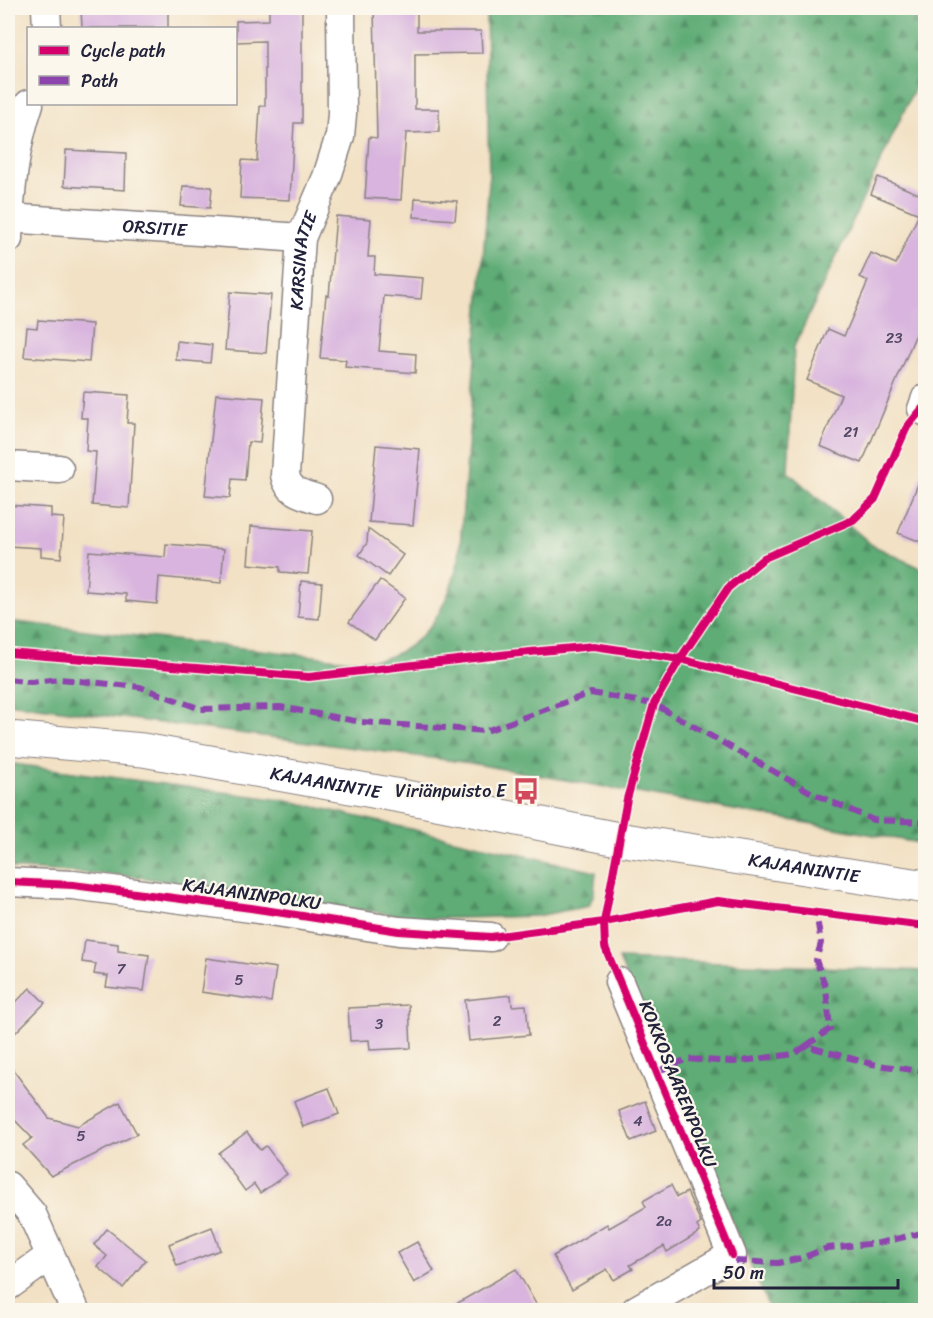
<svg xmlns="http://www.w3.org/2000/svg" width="933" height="1318" font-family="Sriracha,sans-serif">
	<defs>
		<pattern id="forest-firs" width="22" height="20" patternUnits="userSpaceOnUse" patternTransform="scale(1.5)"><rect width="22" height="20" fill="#5fac76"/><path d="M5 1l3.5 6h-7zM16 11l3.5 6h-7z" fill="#4e8c62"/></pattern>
	</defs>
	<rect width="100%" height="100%" fill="#fbf7ec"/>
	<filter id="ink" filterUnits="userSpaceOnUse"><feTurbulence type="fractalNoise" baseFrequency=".0167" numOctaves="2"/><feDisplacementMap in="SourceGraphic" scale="12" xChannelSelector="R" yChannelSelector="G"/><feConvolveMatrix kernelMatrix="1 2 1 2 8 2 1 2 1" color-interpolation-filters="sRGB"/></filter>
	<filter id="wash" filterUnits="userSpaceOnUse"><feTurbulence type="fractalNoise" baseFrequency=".008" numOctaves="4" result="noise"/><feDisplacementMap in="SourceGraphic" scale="24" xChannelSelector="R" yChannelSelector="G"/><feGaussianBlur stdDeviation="1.35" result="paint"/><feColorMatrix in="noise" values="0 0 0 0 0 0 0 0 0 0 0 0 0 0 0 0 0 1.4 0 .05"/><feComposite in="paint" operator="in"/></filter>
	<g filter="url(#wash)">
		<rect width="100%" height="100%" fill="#f2e1c4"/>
		<g fill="url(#forest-firs)" stroke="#406758" stroke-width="1.5">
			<path d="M486 8H925V66L794 347 788 472 872 545 925 570V844L470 763 8 703V621L348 660C359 660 374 661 385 658 430 644 449 601 459 559L489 182Z"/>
			<path d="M14 764 290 801 596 872 594 893 589 906 537 916 422 919 131 876 8 868V766Z"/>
			<path d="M619 959 925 971V1310H770Z"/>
		</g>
		<g id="blocks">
			<g fill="#d8b4de">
				<path d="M81 8H168V28H82Z"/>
				<path d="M269 8H302V123H294L290 200 240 198 242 160 257 161 260 106H265V41L236 42V21L269 20Z"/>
				<path d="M374 8H417V31H481L482 53 415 54V109H439V132L406 133 401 200 365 198 369 137 377 138Z"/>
				<path d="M66 150 126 153 125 190 64 186Z"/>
				<path d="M878 177 926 197V310L862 463 820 446 841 395 807 380 828 329 844 336 868 281 860 277 871 253 896 264 919 214 871 194Z"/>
				<path d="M183 186 212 187 210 208 181 206Z"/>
				<path d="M415 198 457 201 455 220 414 217Z"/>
				<path d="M336 216 371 219 368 257H375L374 274 423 278 421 299 384 296 379 351 416 354 415 373 345 367 346 360 320 358 326 295 329 296Z"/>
				<path d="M230 292 271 295 266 353 225 350Z"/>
				<path d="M38 320 92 324 89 362 24 357 27 327 37 328Z"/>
				<path d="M177 341 212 345 210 363 176 360Z"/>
				<path d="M83 392 129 395 127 423H134L129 508 92 505 96 452 86 451 88 418H81Z"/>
				<path d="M216 394 264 398 260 443 248 442 245 480 232 479 230 498 205 496Z"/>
				<path d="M376 445 420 449 413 525 369 522Z"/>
				<path d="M925 467 926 468V544L898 533Z"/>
				<path d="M8 505 51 508V517L64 518 61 558 41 556V548L8 546Z"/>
				<path d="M251 526 312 531 308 574 280 572V567L248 564Z"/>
				<path d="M368 529 403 555 388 576 359 555 367 543Z"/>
				<path d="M166 544 224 549 221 583 159 577 157 604 126 601V594L86 591 89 551 165 557Z"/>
				<path d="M380 580 405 598 375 640 349 622Z"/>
				<path d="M301 581 322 583 319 619 298 617Z"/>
				<path d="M85 940 118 944V951L149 955 144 991 106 987 108 976 94 974 96 964 82 962Z"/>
				<path d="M206 958 276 968 271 1002 201 992Z"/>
				<path d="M30 988 45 1003 8 1040V1010Z"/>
				<path d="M511 995 512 1006 526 1005 529 1035 469 1041 465 1000Z"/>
				<path d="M409 1005 411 1048 370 1050 369 1040 350 1041 348 1008Z"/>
				<path d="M8 1063 49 1118 78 1126 120 1102 137 1134 51 1176 23 1145 32 1138 8 1113Z"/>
				<path d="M329 1088 339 1114 303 1127 294 1101Z"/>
				<path d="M645 1101 656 1131 631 1141 619 1111Z"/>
				<path d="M247 1132 260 1150 266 1146 287 1174 260 1193 254 1184 245 1191 218 1153Z"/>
				<path d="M671 1185 677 1197 687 1192 701 1223 697 1226 700 1232 667 1252 664 1246 630 1265 633 1269 614 1280 607 1269 572 1290 553 1256 607 1224 609 1228 646 1207 643 1201Z"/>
				<path d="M212 1227 220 1250 177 1266 169 1244Z"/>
				<path d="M107 1229 146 1260 123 1288 98 1267 107 1256 94 1245Z"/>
				<path d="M417 1242 434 1271 414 1283 397 1253Z"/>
				<path d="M516 1269 540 1311H444Z"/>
			</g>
		</g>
	</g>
	<g filter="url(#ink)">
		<use href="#blocks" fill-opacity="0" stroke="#8a8280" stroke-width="1.5"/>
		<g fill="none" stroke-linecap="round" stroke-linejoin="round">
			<defs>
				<g id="minor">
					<path d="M46 8 47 28"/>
					<path id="s1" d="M8 218 301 238"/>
					<path d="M8 239C10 192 14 148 29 104"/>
					<path d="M926 398 922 409 926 412"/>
					<path d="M8 466 59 469"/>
					<path id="s2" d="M317 499C303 494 288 492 285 475L301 238 327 177 340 136 342 114 341 8"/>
					<path d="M8 882 73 885 251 908 399 931 491 937"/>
					<path d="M619 982 732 1255 636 1310"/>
					<path d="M8 1186 32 1214 75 1310"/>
					<path d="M8 1286 50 1256"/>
				</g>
				<g id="major">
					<path id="s3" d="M8 738 143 750 406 797 618 839 926 887"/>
				</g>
			</defs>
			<use href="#minor" stroke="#8a8280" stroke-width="31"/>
			<use href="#major" stroke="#8a8280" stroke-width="35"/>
			<use href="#minor" stroke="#fff" stroke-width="28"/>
			<use href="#major" stroke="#fff" stroke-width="33"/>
			<g stroke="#8e44ad" stroke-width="6" stroke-dasharray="12 6" stroke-linecap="butt">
				<path d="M8 679 31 682 60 679 140 687 201 709 280 707 361 722 486 731 591 693 654 704 814 794 873 820 926 822"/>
				<path d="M806 1046 830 1029 826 988 816 960 821 943 816 912"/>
				<path d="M656 1072 687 1059 734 1062 794 1054 806 1046 872 1064 926 1072"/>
				<path d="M735 1261 778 1263 802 1258 827 1248 879 1243 926 1232"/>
			</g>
			<defs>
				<g id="cycleway">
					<path d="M8 653 309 677 509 654 594 646 680 659 926 722"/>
					<path d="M8 882 73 885 251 908 399 931 491 937 604 922 718 901 926 926"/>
					<path d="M732 1255 605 947 604 922 627 799 654 704 680 659 728 588 764 558 853 520 875 499 907 427 922 409"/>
				</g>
			</defs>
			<use href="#cycleway" stroke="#fbf7ec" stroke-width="11"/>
			<use href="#cycleway" stroke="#d6006c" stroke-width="8"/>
		</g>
	</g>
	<defs>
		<symbol id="bus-bare" viewBox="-9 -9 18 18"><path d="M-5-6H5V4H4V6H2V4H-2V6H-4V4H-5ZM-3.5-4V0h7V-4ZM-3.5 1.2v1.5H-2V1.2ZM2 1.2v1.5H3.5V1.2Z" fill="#d1495b" stroke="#fbf7ec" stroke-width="2.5" paint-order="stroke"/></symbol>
	</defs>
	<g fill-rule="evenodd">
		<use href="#bus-bare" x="507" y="772" width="38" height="38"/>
	</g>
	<g text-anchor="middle" stroke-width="4.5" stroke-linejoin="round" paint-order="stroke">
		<g font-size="15" fill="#504664">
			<text x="894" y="343">23</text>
			<text x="851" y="437">21</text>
			<text x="121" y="974">7</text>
			<text x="239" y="985">5</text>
			<text x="497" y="1026">2</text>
			<text x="379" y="1029">3</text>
			<text x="638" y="1126">4</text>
			<text x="81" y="1141">5</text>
			<text x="664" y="1226">2a</text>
		</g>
		<g font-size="18" fill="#22223b" stroke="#fbf7ec">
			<text dy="6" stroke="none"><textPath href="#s1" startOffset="147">ORSITIE</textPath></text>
			<text dy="6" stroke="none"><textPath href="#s2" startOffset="258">KARSINATIE</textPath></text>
			<text dy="6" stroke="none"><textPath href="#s3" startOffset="321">KAJAANINTIE</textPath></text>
			<text dy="6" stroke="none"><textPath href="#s3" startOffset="807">KAJAANINTIE</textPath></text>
			<text transform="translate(252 894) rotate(8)" y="6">KAJAANINPOLKU</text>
			<text transform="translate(678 1084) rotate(68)" y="6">KOKKOSAARENPOLKU</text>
		</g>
		<g font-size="18" fill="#22223b" stroke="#fbf7ec" text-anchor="end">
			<text x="506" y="797">Viriänpuisto E</text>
		</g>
	</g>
	<rect width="933" height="1318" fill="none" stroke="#fbf7ec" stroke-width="30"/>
	<rect x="27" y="27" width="210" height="78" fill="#fbf7ec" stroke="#a4a2a5" stroke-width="1.5"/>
	<rect x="39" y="46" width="30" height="9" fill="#d6006c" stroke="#a4a2a5" stroke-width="1.5"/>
	<text x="81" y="57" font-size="18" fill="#22223b">Cycle path</text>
	<rect x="39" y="76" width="30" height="9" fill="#8e44ad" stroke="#a4a2a5" stroke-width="1.5"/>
	<text x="81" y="87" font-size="18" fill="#22223b">Path</text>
	<path d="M714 1279v9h184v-9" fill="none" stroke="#22223b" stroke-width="3"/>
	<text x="723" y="1279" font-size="18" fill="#22223b" stroke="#fbf7ec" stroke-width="4.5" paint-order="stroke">50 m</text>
</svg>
